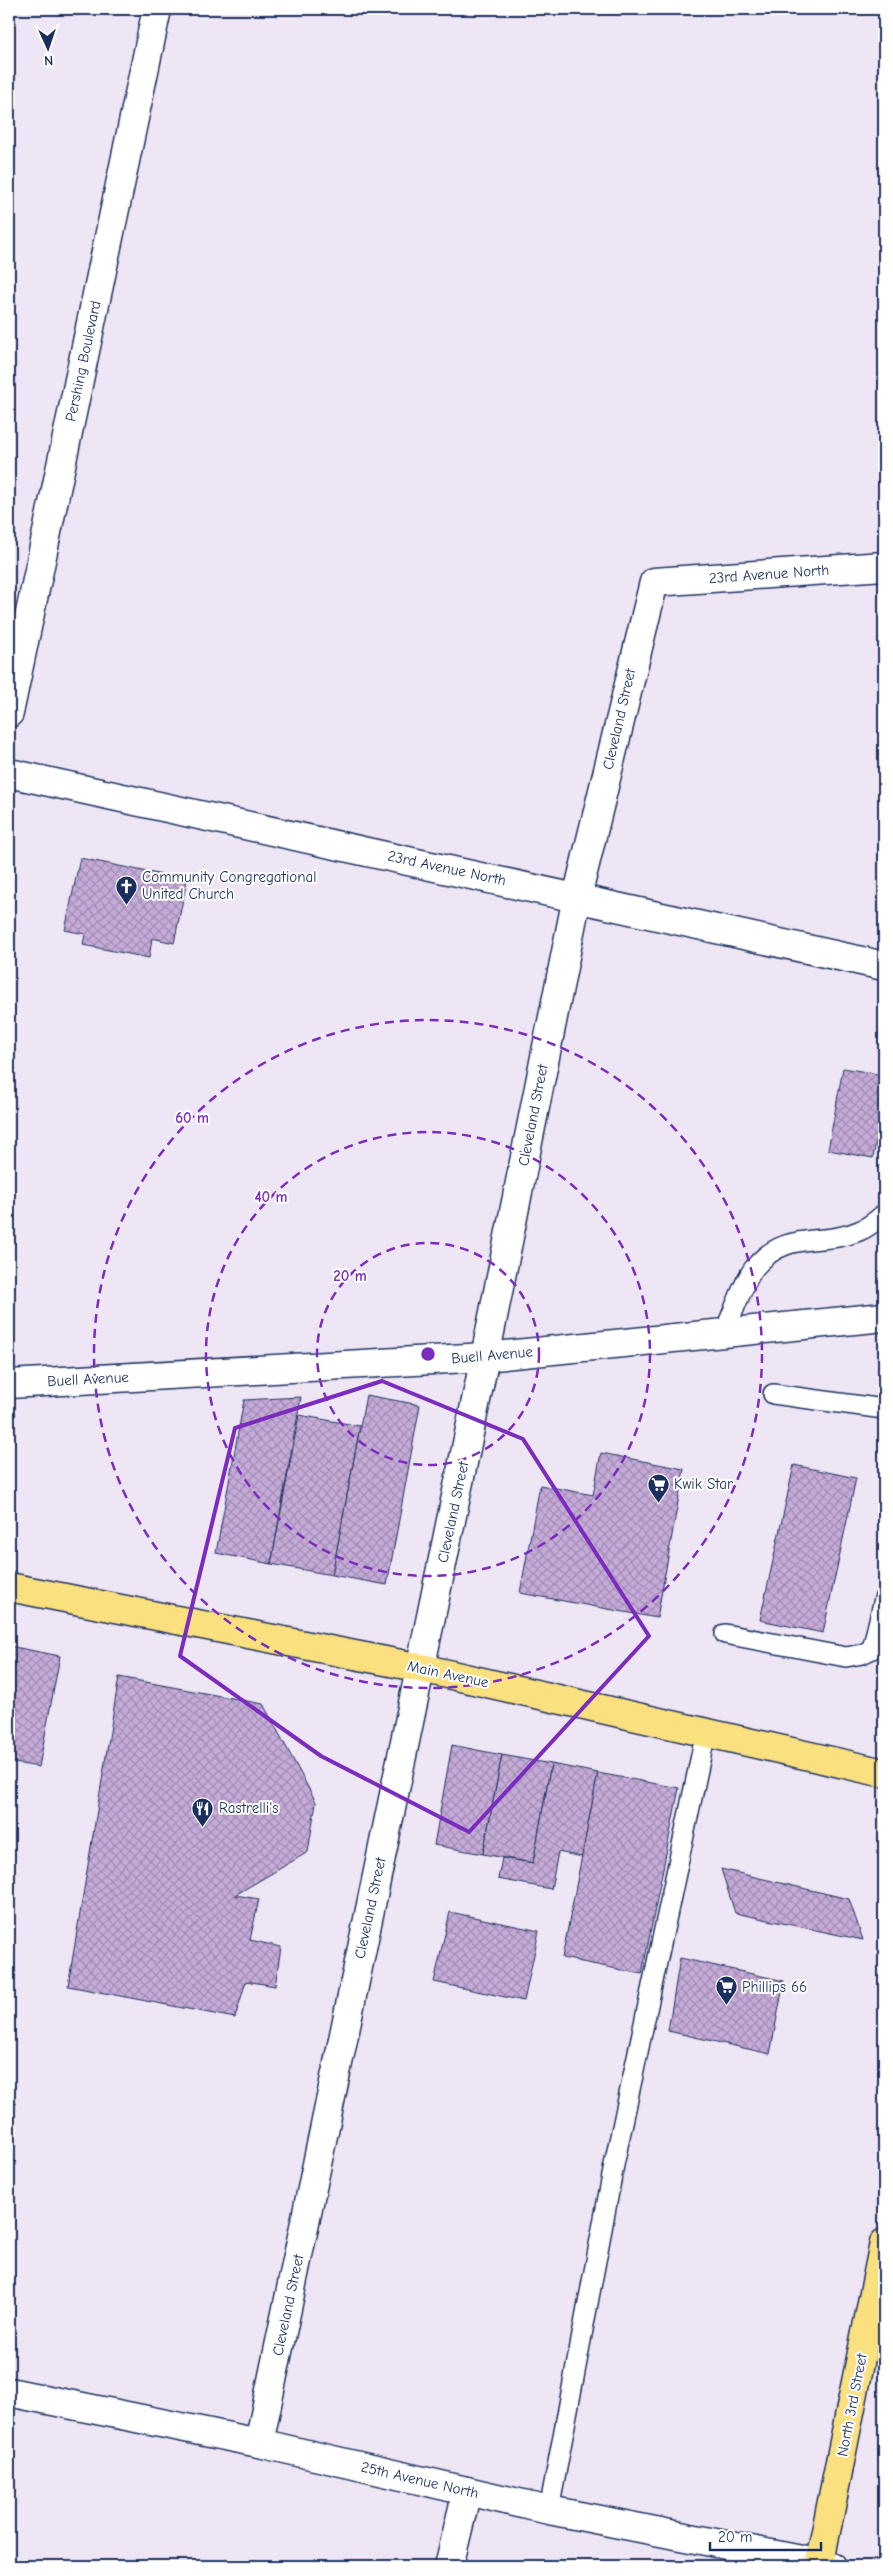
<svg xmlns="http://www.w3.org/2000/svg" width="893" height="2575" font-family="'Comic Neue',sans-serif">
	<defs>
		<pattern id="building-cross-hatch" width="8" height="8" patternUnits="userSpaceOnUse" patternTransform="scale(1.25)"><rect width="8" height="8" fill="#c6abd9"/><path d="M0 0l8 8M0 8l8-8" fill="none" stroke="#a08cb3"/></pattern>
	</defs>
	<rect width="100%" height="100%" fill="#eee6f4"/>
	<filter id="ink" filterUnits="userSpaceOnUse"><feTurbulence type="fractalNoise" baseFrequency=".02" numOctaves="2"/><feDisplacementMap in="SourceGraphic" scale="10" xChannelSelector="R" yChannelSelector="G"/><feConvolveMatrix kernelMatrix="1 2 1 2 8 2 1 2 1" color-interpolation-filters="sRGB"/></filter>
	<g filter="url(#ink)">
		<g fill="url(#building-cross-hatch)" stroke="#1b2f5e">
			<path d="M80 858 187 880 174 943 152 938 149 958 83 945 85 934 65 930Z"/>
			<path d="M843 1068 884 1075V1098L873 1158 828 1150Z"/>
			<path d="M366 1395 420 1405 387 1585 332 1575Z"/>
			<path d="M301 1397 271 1564 216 1553 244 1400Z"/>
			<path d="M299 1415 360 1426 332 1575 271 1564Z"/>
			<path d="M601 1453 684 1469 657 1618 520 1593 540 1485 593 1495Z"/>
			<path d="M794 1465 856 1478 823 1633 760 1620Z"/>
			<path d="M9 1646 60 1656 39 1767 9 1762Z"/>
			<path d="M119 1677 263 1704 316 1802 308 1852 235 1895 259 1899 250 1940 281 1947 275 1986 246 1981 235 2018 68 1986Z"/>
			<path d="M452 1745 502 1755 483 1854 434 1845Z"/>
			<path d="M502 1755 551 1764 533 1863 483 1854Z"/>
			<path d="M551 1764 598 1773 582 1857 558 1852 551 1889 498 1879 502 1858 533 1863Z"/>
			<path d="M598 1773 679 1788 642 1974 562 1958Z"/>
			<path d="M721 1869 849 1899 863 1940 735 1913Z"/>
			<path d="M450 1912 539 1931 524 2001 434 1982Z"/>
			<path d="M680 1958 784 1981 770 2054 668 2031Z"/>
		</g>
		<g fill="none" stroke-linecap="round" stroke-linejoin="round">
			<defs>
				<g id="lane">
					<path d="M724 1333C732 1316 744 1280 755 1267 787 1229 821 1247 859 1231 869 1227 876 1221 884 1214"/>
					<path d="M773 1394 884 1409"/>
					<path d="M725 1634 846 1657 862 1654 872 1649 884 1599"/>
					<path d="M549 2510 615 2160 706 1732"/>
				</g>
				<g id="street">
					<path d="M9 713 157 9"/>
					<path d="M9 773 884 966"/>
					<path d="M9 1384 485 1357 884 1317"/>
					<path d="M9 2392 259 2443 549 2510 832 2566"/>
					<path d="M259 2443 485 1357 577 897 654 582 884 566"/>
					<path d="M449 2566 467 2491"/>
				</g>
				<g id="primary">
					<path d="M9 1587 421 1668 884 1773"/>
					<path d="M819 2566 884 2243"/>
				</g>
			</defs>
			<use href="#lane" stroke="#1b2f5e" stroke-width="22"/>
			<use href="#street" stroke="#1b2f5e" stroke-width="31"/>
			<use href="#primary" stroke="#1b2f5e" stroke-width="31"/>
			<use href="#lane" stroke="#fff" stroke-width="19"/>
			<use href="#street" stroke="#fff" stroke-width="28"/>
			<use href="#primary" stroke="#fbe080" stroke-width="28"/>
		</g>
	</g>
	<path fill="none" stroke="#7b2cbf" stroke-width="4" stroke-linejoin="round" d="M382 1381 523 1439 649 1636 469 1832 321 1756 180 1656 235 1428Z"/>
	<g fill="none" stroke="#7b2cbf" stroke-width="2.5" stroke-dasharray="9 6">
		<circle cx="428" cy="1354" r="111"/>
		<circle cx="428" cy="1354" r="222"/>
		<circle cx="428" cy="1354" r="334"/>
	</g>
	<defs>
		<symbol id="church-pin" viewBox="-11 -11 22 30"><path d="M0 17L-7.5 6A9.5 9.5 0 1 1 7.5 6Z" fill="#1b2f5e" stroke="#fff"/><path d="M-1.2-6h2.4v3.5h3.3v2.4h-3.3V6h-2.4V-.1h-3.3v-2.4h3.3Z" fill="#fff"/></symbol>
		<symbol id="supermarket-pin" viewBox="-11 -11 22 30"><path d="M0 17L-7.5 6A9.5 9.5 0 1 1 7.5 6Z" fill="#1b2f5e" stroke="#fff"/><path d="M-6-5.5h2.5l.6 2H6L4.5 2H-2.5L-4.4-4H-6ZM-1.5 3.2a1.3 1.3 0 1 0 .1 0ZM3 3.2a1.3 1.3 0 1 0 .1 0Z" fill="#fff"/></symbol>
		<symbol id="restaurant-pin" viewBox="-11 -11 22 30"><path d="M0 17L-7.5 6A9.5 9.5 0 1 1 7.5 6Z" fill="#1b2f5e" stroke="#fff"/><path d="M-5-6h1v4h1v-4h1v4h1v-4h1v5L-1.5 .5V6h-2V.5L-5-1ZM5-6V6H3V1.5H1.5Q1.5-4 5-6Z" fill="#fff"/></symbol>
	</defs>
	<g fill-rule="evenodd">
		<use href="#church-pin" x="114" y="874" width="25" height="34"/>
		<use href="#supermarket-pin" x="646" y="1472" width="25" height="34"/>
		<use href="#restaurant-pin" x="190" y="1796" width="25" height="34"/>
		<use href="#supermarket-pin" x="714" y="1974" width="25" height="34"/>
	</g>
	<g text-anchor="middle" stroke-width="4" stroke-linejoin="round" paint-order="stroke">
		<g font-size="15" fill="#1b2f5e" stroke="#fff">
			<text transform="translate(83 361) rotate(-78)" y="5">Pershing Boulevard</text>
			<text transform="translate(769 574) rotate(-4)" y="5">23rd Avenue North</text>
			<text transform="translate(619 719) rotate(-77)" y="5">Cleveland Street</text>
			<text transform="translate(447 868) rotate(12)" y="5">23rd Avenue North</text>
			<text transform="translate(533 1115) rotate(-79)" y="5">Cleveland Street</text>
			<text transform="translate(492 1355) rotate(-5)" y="5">Buell Avenue</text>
			<text transform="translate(88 1379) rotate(-3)" y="5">Buell Avenue</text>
			<text transform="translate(453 1512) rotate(-78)" y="5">Cleveland Street</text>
			<text transform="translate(448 1674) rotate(12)" y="5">Main Avenue</text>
			<text transform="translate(370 1908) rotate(-78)" y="5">Cleveland Street</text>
			<text transform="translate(288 2305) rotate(-78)" y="5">Cleveland Street</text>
			<text transform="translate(852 2405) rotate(-79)" y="5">North 3rd Street</text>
			<text transform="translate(420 2480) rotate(13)" y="5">25th Avenue North</text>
		</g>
		<g font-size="15" fill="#1b2f5e" stroke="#fff" text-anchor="start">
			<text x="142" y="882">Community Congregational<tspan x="142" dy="17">United Church</tspan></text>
			<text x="674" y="1489">Kwik Star</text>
			<text x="219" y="1813">Rastrelli's</text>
			<text x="742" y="1992">Phillips 66</text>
		</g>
	</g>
	<circle cx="428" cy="1354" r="8" fill="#7b2cbf" stroke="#fff" stroke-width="2.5"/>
	<g font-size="15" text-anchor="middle" font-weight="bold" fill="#7b2cbf" stroke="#fff" stroke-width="4" stroke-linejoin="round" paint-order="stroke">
		<text x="192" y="1123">60 m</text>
		<text x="271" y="1202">40 m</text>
		<text x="350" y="1281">20 m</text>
	</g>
	<rect width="893" height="2575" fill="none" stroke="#fff" stroke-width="30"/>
	<rect x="15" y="15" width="863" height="2545" fill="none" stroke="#1b2f5e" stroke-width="2" filter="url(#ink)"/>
	<g transform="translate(48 48) rotate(177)" stroke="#ffffff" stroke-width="4" paint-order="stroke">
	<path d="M0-4L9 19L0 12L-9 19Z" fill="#1b2f5e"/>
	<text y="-8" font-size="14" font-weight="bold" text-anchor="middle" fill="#1b2f5e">N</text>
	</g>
	<path d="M710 2542v8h111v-8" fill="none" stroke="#1b2f5e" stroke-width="2.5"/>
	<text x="718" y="2542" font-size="15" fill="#1b2f5e" stroke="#ffffff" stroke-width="4" paint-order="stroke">20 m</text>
</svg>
